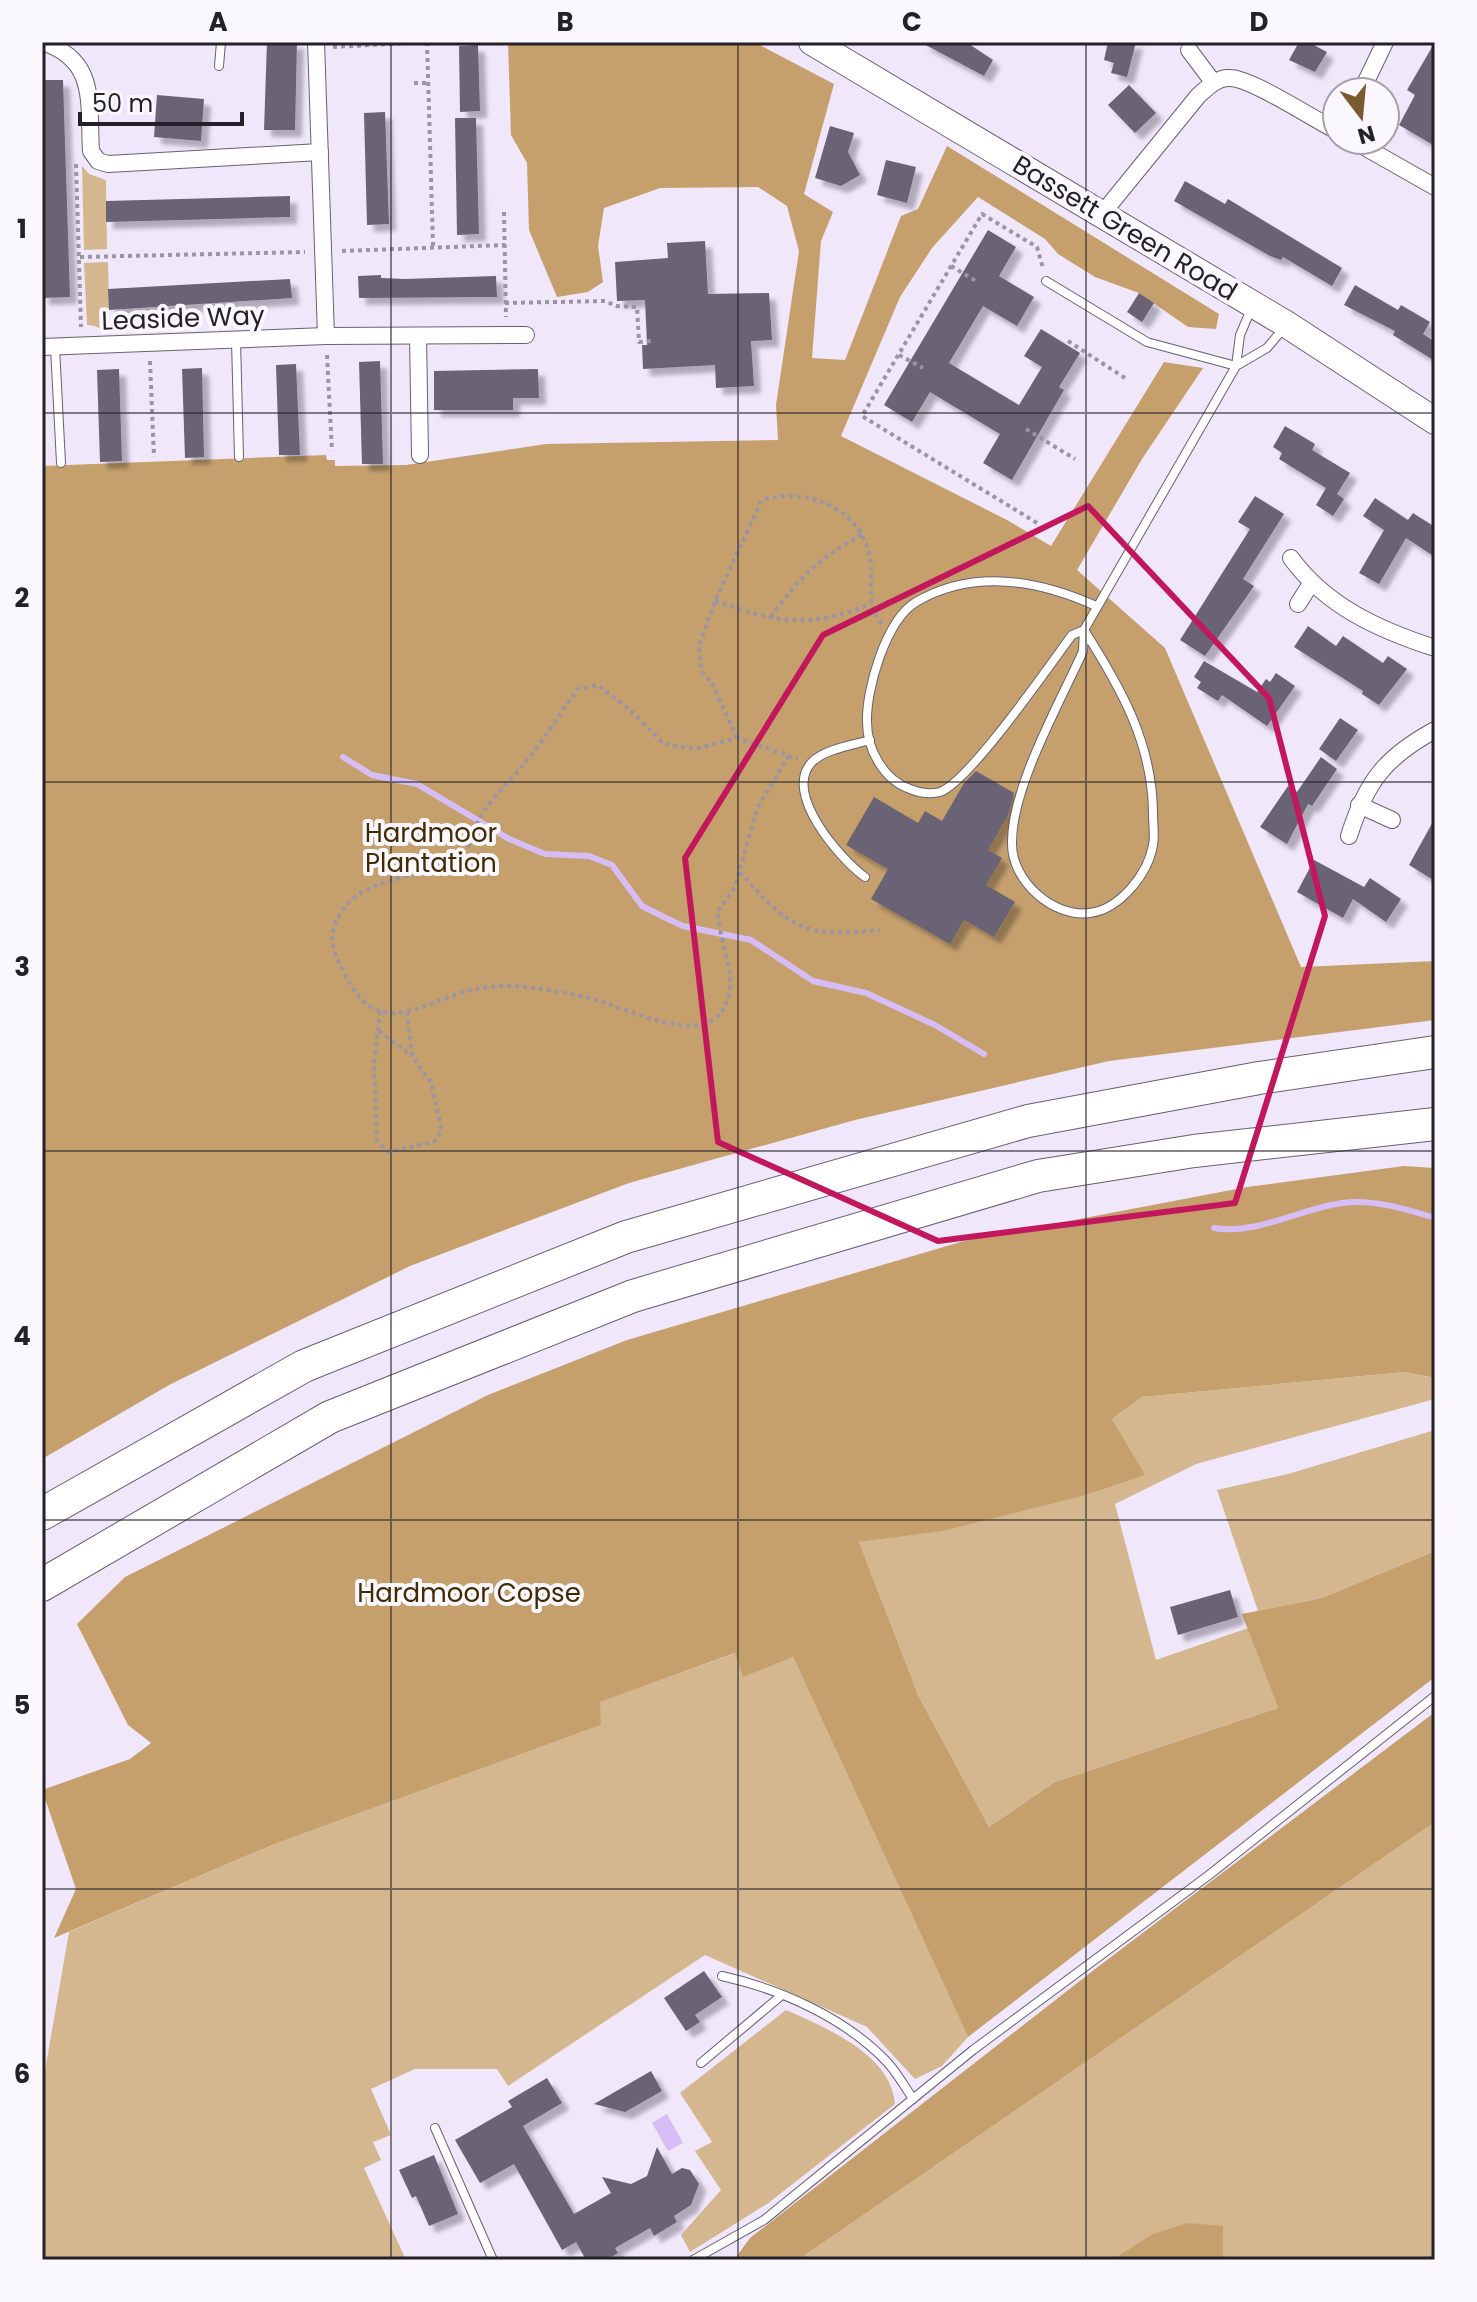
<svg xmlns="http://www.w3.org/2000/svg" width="1477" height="2302" font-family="Poppins,sans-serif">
	<defs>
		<filter id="shadow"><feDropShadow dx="7" dy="7" stdDeviation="2" flood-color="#0004"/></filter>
	</defs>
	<rect width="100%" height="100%" fill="#f0e7fb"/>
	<g fill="#d4b78f">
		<path d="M82 166 89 174 106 180 107 249 84 250Z"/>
		<path d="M108 262 110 330C101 331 96 325 87 325L84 263Z"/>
		<path d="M1405 1372 1435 1378V1399L1196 1464 1115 1504 1156 1660 1248 1628 1278 1708 1055 1782 989 1827 919 1697 859 1542C956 1529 1051 1506 1144 1475L1112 1419 1142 1397Z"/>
		<path d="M1435 1430V1551L1322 1598 1258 1611 1217 1490 1288 1474Z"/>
		<path d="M736 1653 793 1657 968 2037 942 2066 915 2079 867 2027 705 1955 508 2086 497 2069H415L371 2089 391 2135 373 2142 381 2160 364 2168 406 2260H42V2088L69 1932 272 1845 601 1725 599 1702Z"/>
		<path d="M1435 1822V2260H798Z"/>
		<path d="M786 2010C825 2027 892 2055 895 2104L767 2204 690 2252 681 2235 721 2190 695 2151 712 2142 680 2093Z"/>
	</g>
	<g fill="#c5a06d">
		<path d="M508 42H754L834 84 804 194 833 212 821 241 812 358 845 360 901 216 918 209 947 146 1219 314 1216 329 1188 327 1139 293 1095 277 1058 254 1045 239 978 197 932 248 900 297 841 436 1007 520 1051 546 1164 362 1203 368 1142 459 1077 570 1165 648 1301 967 1435 961V1020L1109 1061 855 1120 629 1183 410 1266 169 1385 42 1459V466L326 455 327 460H335V466L406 465 546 444 778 440 776 405 799 251 787 206 758 187 660 188 604 208 598 246 603 282 588 292 557 297 529 230 527 163 511 135Z"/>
		<path d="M1404 1166 1435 1168V1378L1405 1372 1142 1397 1112 1419 1145 1475 1082 1496 942 1531 859 1542 919 1697 989 1827 1055 1782 1278 1708 1242 1614 1322 1598 1435 1551V1677L968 2037 793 1657 743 1677 735 1653 600 1702 601 1725 272 1845 54 1938 76 1889 42 1790 130 1759 151 1743 128 1725 77 1624 125 1577 488 1395 627 1340 964 1241 1247 1187Z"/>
		<path d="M1435 1712V1822L798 2260H734L750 2238 1099 1966Z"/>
		<path d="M1188 2223 1223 2226V2259L1112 2260 1153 2234Z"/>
	</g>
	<path fill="#d7bdf5" d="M667 2114 683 2143 668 2151 652 2123Z"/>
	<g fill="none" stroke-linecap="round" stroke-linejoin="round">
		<g stroke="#d7bdf5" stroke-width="6">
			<path d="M343 757 372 775 417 784 509 839 545 854 589 856 612 865 642 906 666 918 683 926 751 940 813 981 866 993 935 1025 984 1054"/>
			<path d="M1214 1228C1258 1235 1299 1209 1342 1203 1373 1199 1406 1209 1435 1218"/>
		</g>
	</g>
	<g fill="#6b6374" filter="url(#shadow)">
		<path d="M267 42H297L295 130H264Z"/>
		<path d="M920 42H966L993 60 984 76Z"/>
		<path d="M1108 42H1136L1127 77 1111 73 1114 63 1104 60Z"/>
		<path d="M1299 42H1308L1327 52 1315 72 1289 60Z"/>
		<path d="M1435 42V146L1399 125 1415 95 1407 90Z"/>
		<path d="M478 45 480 111 460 112 459 46Z"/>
		<path d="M42 80H63L70 297 42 298Z"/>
		<path d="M1129 85 1156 113 1135 133 1108 105Z"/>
		<path d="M157 95 204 99 201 141 154 137Z"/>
		<path d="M385 112 389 224 367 225 364 113Z"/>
		<path d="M455 118H476L479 234 457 235Z"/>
		<path d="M830 126 854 133 848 152 860 175 841 186 815 178Z"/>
		<path d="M886 160 916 167 907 203 877 195Z"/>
		<path d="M1185 181 1225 204 1228 199 1342 268 1332 286 1283 257 1281 260 1270 256 1174 201Z"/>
		<path d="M290 196V217L106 222V201Z"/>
		<path d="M988 230 1016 247 999 276 1034 297 1017 326 983 306 949 363 1019 405 1042 367 1024 356 1041 329 1080 353 1059 387 1064 390 1012 480 983 463 1000 434 930 392 912 422 884 405Z"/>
		<path d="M705 241 708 294 769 293 772 340 751 341 754 386 716 388 715 365 643 369 642 345H647L645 300 617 301 615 262 668 258 667 243Z"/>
		<path d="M381 275V278L405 279 496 276 497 297 359 298 358 276Z"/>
		<path d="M290 279 292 298 109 310 108 289Z"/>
		<path d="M1355 285 1398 310 1401 305 1430 322 1423 334 1435 342V361L1393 335 1395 331 1344 305Z"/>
		<path d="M1139 293 1154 303 1142 322 1127 312Z"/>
		<path d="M380 361 383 464H362L359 362Z"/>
		<path d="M296 364 300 455H279L276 365Z"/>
		<path d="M202 368 204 457 185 458 182 369Z"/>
		<path d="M119 369 122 461 100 462 97 370Z"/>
		<path d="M538 369 539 398H513V410H434V371Z"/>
		<path d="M1285 426 1315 444 1312 450 1350 473 1337 494 1344 499 1333 516 1316 505 1326 488 1279 459 1282 453 1273 447Z"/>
		<path d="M1255 496 1284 514 1243 579 1254 586 1205 656 1180 640 1250 529 1238 522Z"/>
		<path d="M1375 498 1408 520 1413 513 1435 527V557L1406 538 1379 584 1359 573 1384 530 1363 516Z"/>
		<path d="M1308 626 1336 646 1343 636 1383 663 1388 656 1407 669 1379 705 1362 694 1363 691 1294 647Z"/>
		<path d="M1204 661 1257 692 1266 679 1270 682 1276 673 1295 686 1267 726 1222 695 1218 701 1197 688 1201 682 1194 677Z"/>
		<path d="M1340 718 1358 730 1336 761 1319 749Z"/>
		<path d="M1321 757 1337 769 1312 806 1308 804 1287 844 1260 827 1288 786 1297 792Z"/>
		<path d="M976 771 1014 793 1008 815 988 850 1002 858 986 885 1015 902 994 937 964 920 950 944 871 899 888 869 846 845 874 797 918 823 925 811 942 821 964 783Z"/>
		<path d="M1435 818V881L1409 865Z"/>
		<path d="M1314 860 1364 887 1370 878 1401 899 1386 922 1353 899 1343 918 1297 892Z"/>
		<path d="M1230 1590 1238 1617 1178 1635 1170 1607Z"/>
		<path d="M704 1971 722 1997 695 2015 700 2022 686 2031 664 1998Z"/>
		<path d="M651 2071 662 2091 625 2112 594 2104Z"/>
		<path d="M547 2078 562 2103 523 2126 574 2214 611 2193 602 2177 631 2184 647 2176 657 2147 672 2174 682 2168 690 2170 699 2184 691 2205 674 2216 677 2222 654 2236 650 2228 615 2248 618 2253 606 2260H586L576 2242 562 2250 514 2164 480 2183 455 2140 512 2107 508 2101Z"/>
		<path d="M434 2155 458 2214 429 2226 416 2196 412 2198 399 2170Z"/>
	</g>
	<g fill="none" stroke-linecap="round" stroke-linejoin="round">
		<defs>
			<g id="lane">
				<path d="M219 66 221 42"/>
				<path d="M1046 281 1147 342 1236 366 1267 348 1283 329"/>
				<path d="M236 340 239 457"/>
				<path d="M55 347 61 463"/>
				<path d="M1084 630C1121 688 1153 744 1153 815 1153 824 1155 836 1153 845 1148 874 1120 909 1090 913 1053 918 1012 881 1012 844 1011 788 1060 703 1083 651L1084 630 1236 366 1240 335 1252 307"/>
				<path d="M1084 630 1072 635C1049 666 969 782 940 792 929 795 920 793 910 789 884 780 867 750 867 722 866 689 886 620 916 602 974 568 1038 580 1096 606"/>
				<path d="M865 877C841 860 782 793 812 762 825 749 853 745 870 740"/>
				<path d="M722 1976C780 1989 846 2018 888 2063 897 2073 905 2087 913 2099"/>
				<path d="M701 2063 782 1995"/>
				<path d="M435 2128 493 2260"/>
				<path d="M693 2260 764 2220 973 2050 1209 1875 1435 1696"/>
			</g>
			<g id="street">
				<path d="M42 42C98 60 88 103 91 151L98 161 108 164 320 152"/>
				<path d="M316 42 326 336"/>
				<path d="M1189 50 1213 82"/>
				<path d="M1361 92 1385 42"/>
				<path d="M1352 140 1435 187"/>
				<path d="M1102 214 1198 96C1207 88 1217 77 1230 78 1251 78 1315 120 1337 131"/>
				<path d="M418 336 420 455"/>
				<path d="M42 347 326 336 526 335"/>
				<path d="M1291 558C1326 606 1379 630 1435 648"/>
				<path d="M1298 604 1310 585"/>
				<path d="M1359 805 1392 820"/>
				<path d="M1349 836C1366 782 1385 757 1435 730"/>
			</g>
			<path id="primary" d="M812 42 1286 324 1435 421"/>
			<g id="highway">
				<path d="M42 1514 304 1366 626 1237 1028 1121 1259 1078 1435 1052"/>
				<path d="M42 1585 330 1417 633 1296 1038 1176 1194 1151 1435 1124"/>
			</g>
		</defs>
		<use href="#lane" stroke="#686071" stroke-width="10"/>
		<use href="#street" stroke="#686071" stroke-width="18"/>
		<use href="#primary" stroke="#686071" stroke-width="28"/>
		<use href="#highway" stroke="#686071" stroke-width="34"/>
		<g stroke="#9b94a3" stroke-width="4" stroke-dasharray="4 4" stroke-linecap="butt">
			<path d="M427 42 433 246"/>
			<path d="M333 47 427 42"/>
			<path d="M414 83H427"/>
			<path d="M76 164 81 327"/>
			<path d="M504 212 506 317"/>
			<path d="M342 251 505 245"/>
			<path d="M80 257 305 252"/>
			<path d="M951 266 976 281"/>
			<path d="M505 303 605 301 616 306 637 307 639 342 651 341"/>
			<path d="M1068 341 1125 378"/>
			<path d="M327 355 332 451"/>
			<path d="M899 355 923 368"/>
			<path d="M150 361 154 457"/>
			<path d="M1026 429 1075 459"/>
			<path d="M1037 523 862 416 982 214 1037 247 1043 268"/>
			<path d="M715 601C780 623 806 629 871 604"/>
			<path d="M771 617C797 580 821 555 862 535"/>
			<path d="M737 738 712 683 701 671 699 645 715 601 762 500C806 487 861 507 870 558 874 581 864 605 882 624"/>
			<path d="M789 756 757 808 735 887 718 911C718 945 745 985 719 1015 694 1043 623 1007 593 999 574 994 553 991 534 988 511 985 489 985 468 991 417 1004 378 1042 344 973 337 959 329 945 334 928 352 870 420 885 460 856 473 846 473 827 482 814 494 796 511 780 525 763 544 740 560 713 578 689L597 685 629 709 664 744 695 749 737 738 798 759"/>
			<path d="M740 872C790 929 804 938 880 930"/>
			<path d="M380 1011 374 1064 377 1141 388 1152 433 1142 438 1138 441 1127 431 1082 412 1056 407 1013"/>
			<path d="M379 1031 412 1056"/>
		</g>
		<use href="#lane" stroke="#fff" stroke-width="8"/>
		<use href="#street" stroke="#fff" stroke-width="16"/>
		<use href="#primary" stroke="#fff" stroke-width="26"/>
		<use href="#highway" stroke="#fff" stroke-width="32"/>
	</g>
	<path fill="none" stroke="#c2185b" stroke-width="6" stroke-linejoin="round" d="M1088 506 1269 698 1325 916 1235 1203 938 1241 718 1142 685 858 823 635Z"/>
	<path fill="none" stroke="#242128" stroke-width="2" stroke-opacity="0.55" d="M391 42V2260M738 42V2260M1086 42V2260M42 413H1435M42 782H1435M42 1151H1435M42 1520H1435M42 1889H1435"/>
	<g text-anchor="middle" stroke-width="8" stroke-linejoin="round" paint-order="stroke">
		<g font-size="26" fill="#242128" stroke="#fbf7ff">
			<text transform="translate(1125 228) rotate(31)" y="9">Bassett Green Road</text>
			<text transform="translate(183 318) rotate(-2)" y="9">Leaside Way</text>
		</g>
		<g font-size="26" fill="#432a00" stroke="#fbf7ff">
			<text x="431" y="842">Hardmoor<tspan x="431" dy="30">Plantation</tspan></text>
			<text x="469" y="1602">Hardmoor Copse</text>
		</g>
	</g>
	<rect width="1477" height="2302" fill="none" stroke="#fbf7ff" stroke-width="88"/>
	<g transform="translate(1361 116) rotate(164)"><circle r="38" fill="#fbf7ff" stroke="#a5a1a9" stroke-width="2"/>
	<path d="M0-6L14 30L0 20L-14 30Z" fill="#785a2e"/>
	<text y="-12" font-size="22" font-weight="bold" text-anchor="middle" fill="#242128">N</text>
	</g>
	<path d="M80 112v12h162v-12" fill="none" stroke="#242128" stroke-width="4"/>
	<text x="92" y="112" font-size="24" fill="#242128" stroke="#fbf7ff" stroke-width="6" paint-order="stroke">50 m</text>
	<rect x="44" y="44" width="1389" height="2214" fill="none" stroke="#242128" stroke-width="3"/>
	<g font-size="26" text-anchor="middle" font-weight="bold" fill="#242128">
		<text x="218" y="31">A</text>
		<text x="565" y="31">B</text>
		<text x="912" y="31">C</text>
		<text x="1259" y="31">D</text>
		<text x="22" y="238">1</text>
		<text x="22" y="607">2</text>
		<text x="22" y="976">3</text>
		<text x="22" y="1345">4</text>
		<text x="22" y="1714">5</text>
		<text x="22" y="2083">6</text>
	</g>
</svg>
